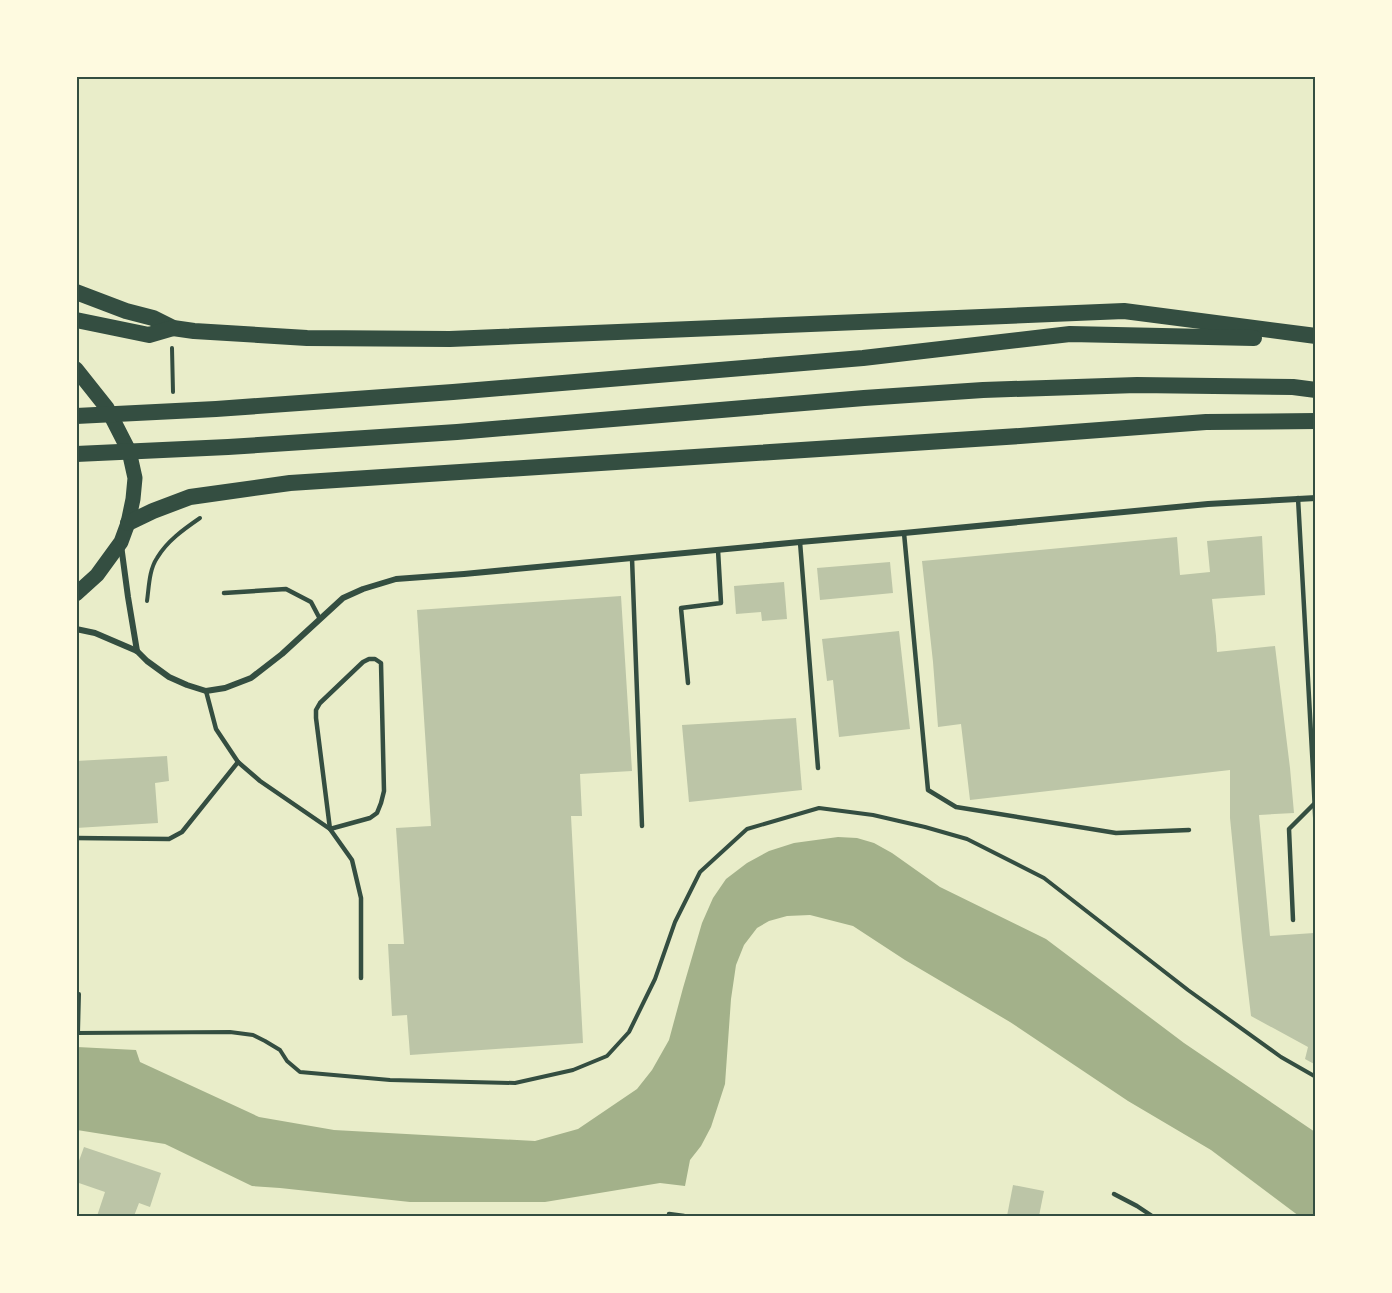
<svg xmlns="http://www.w3.org/2000/svg" width="1392" height="1293" font-family="'Noto Sans',sans-serif">
	<rect width="100%" height="100%" fill="#e9edc9"/>
	<path fill="#a3b18a" d="M838 837 857 838 874 843 892 853 940 887 1046 939 1184 1043 1315 1132V1216H1299L1211 1150 1128 1101 1010 1022 905 960 853 926 810 915 787 916 769 921 757 928 744 945 736 965 731 999 725 1084 711 1127 701 1146 690 1160 685 1186 660 1183 545 1202H410L280 1188 252 1186 165 1144 77 1130V1047L136 1050 140 1062 259 1117 334 1130 535 1141 578 1129 637 1089 652 1070 669 1040 683 988 702 923 713 898 726 879 747 863 769 851 794 843Z"/>
	<g fill="#bcc5a7">
		<path d="M1262 536 1265 595 1212 599 1216 636 1217 652 1275 646 1290 768 1294 813 1259 815 1270 936 1314 933 1316 1065 1305 1059 1308 1047 1251 1016 1242 939 1230 818V770L970 800 961 724 938 727 933 662 922 561 1177 537 1180 575 1210 572 1207 541Z"/>
		<path d="M890 562 893 593 820 600 817 568Z"/>
		<path d="M784 582 787 619 762 621 761 612 736 614 734 586Z"/>
		<path d="M621 596 632 771 580 774 582 816H571L583 1043 410 1055 407 1015 392 1016 388 944H404L396 828 431 826 417 610Z"/>
		<path d="M899 631 910 729 839 737 833 680 827 681 822 639Z"/>
		<path d="M796 718 802 790 689 802 682 725Z"/>
		<path d="M167 756 169 781 155 783 158 823 76 828V761Z"/>
		<path d="M84 1147 161 1173 150 1207 139 1203 134 1216H97L105 1192 76 1182V1169Z"/>
		<path d="M1013 1185 1044 1191 1039 1216H1007Z"/>
	</g>
	<g fill="none" stroke-linecap="round" stroke-linejoin="round">
		<g stroke="#344e41" stroke-width="4">
			<path d="M172 348 173 392"/>
			<path d="M147 601C149 587 149 570 157 558 167 541 184 529 200 518"/>
			<path d="M76 1033 230 1032 253 1035 265 1041 280 1050 287 1061 300 1072 390 1080 515 1083 573 1070 607 1056 629 1032 655 979 675 922 700 872 747 829 819 808 873 815 925 827 967 839 1044 878 1188 990 1281 1057 1316 1077"/>
			<path d="M78 1033 79 994"/>
		</g>
		<g stroke="#344e41" stroke-width="4.5">
			<path d="M1298 498 1313 770 1316 834"/>
			<path d="M904 533 928 790 956 807 1116 833 1189 830"/>
			<path d="M800 542 818 768"/>
			<path d="M632 558 642 826"/>
			<path d="M224 593 286 589 311 602 320 619"/>
			<path d="M369 659H375L381 663 384 791 381 803 377 813 370 818 330 829 316 718V710L320 703 363 662Z"/>
			<path d="M688 683 681 608 721 603 718 550"/>
			<path d="M206 691 216 729 238 762 260 781 330 829 352 860 361 898V978"/>
			<path d="M76 838 169 839 182 832 238 762"/>
			<path d="M1293 920 1289 829 1314 804"/>
			<path d="M1114 1194 1137 1206 1152 1216"/>
			<path d="M669 1216V1214L684 1216"/>
		</g>
		<g stroke="#344e41" stroke-width="6">
			<path d="M121 545 128 597 137 651"/>
			<path d="M76 629 95 633 137 651 147 661 169 677 187 685 206 691 225 688 251 678 282 654 343 598 363 589 396 579 464 574 800 542 904 533 1208 504 1316 498"/>
		</g>
		<path stroke="#344e41" stroke-width="15" d="M76 369 107 408 129 451 135 478 133 499 128 523 121 542 97 575 76 594"/>
		<g stroke="#344e41" stroke-width="16">
			<path d="M76 292 126 311 153 318 173 328 194 331 307 338 450 339 1124 311 1316 336"/>
			<path d="M76 320 149 335 173 328"/>
			<path d="M76 416 216 409 453 392 863 358 1070 334 1254 338"/>
			<path d="M76 454 228 447 457 432 864 398 983 390 1137 385 1293 387 1316 390"/>
			<path d="M128 523 153 511 190 497 290 483 1020 436 1206 422 1316 421"/>
		</g>
	</g>
	<rect width="1392" height="1293" fill="none" stroke="#fefae0" stroke-width="156"/>
	<rect x="78" y="78" width="1236" height="1137" fill="none" stroke="#344e41" stroke-width="2"/>
</svg>
